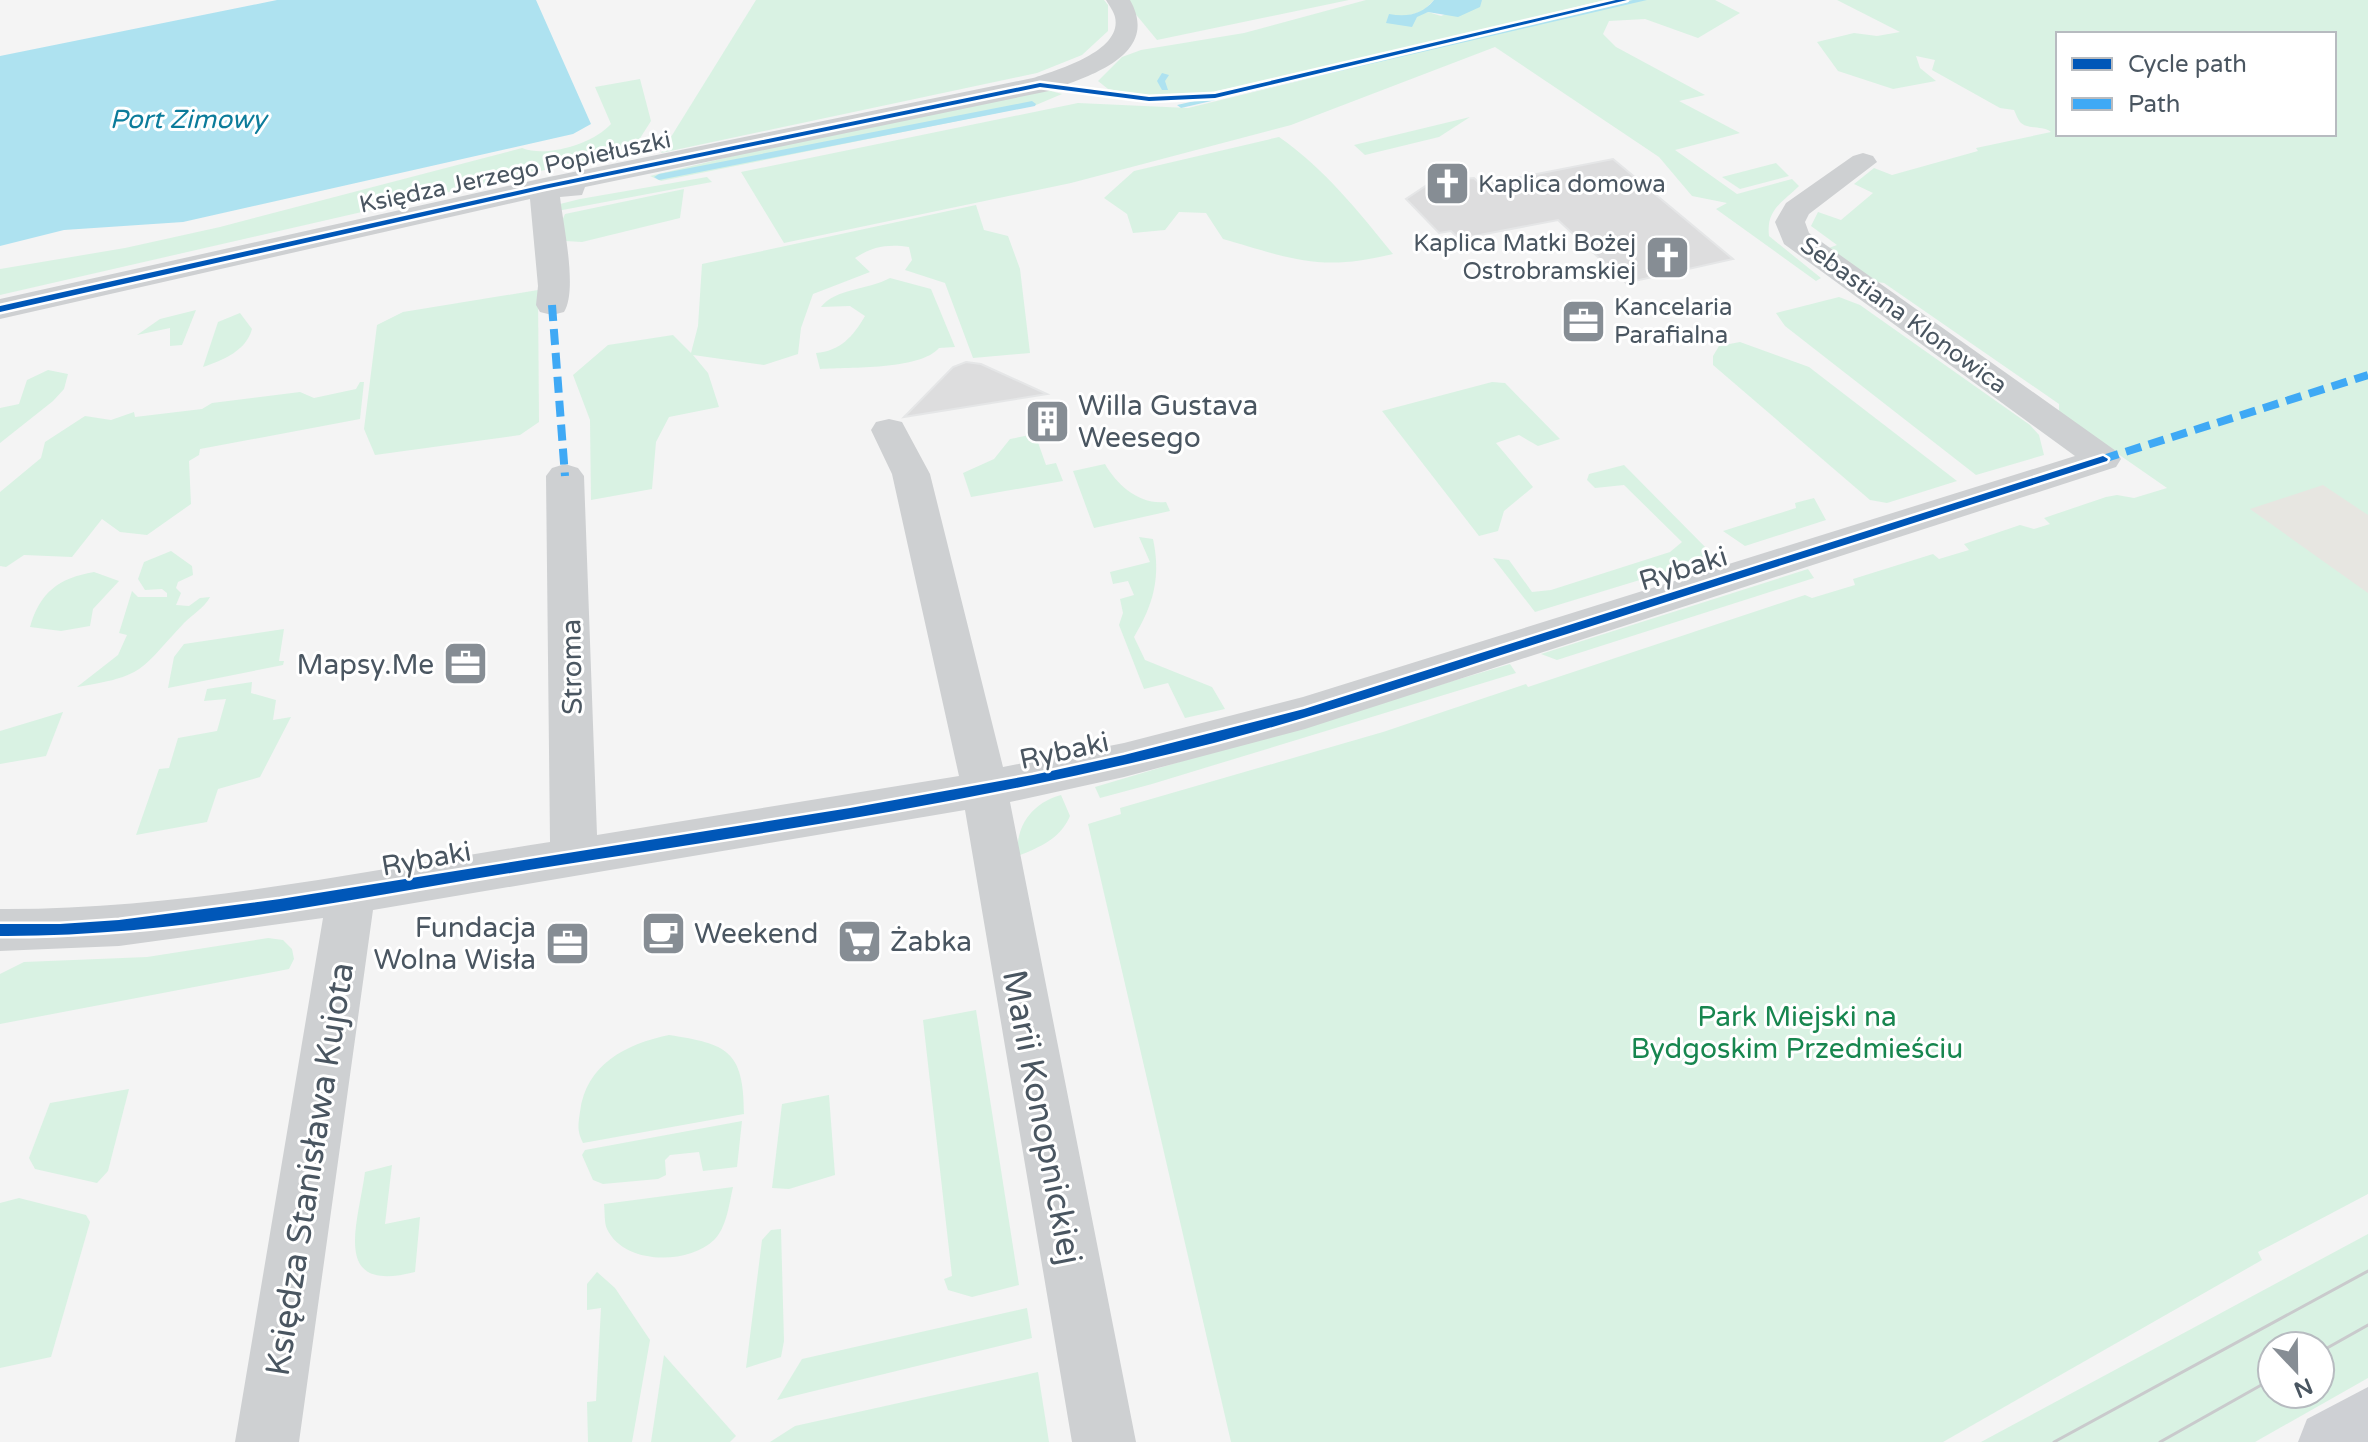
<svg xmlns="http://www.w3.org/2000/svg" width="2368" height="1442" font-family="'Varela Round',sans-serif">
	<rect width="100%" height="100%" fill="#f4f4f4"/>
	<g fill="#d9f2e3" fill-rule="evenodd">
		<path d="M756 0H1104L1108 5V31L1082 55 1037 73 661 153Z"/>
		<path d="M1124 0H1349L1157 40Z"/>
		<path d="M1366 0H1434L1423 11 1387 22 1428 12 1441 16 1482 0H1605L1315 71 1186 97H1151L1108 89 1098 81 1122 57 1141 50 1244 33Z"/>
		<path d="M1632 0H1715L1740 13 1698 38 1645 19 1609 21 1603 34 1616 47 1705 95 1679 101 1740 133 1675 150 1737 194 1792 179 1799 186C1782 203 1766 209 1769 236L1821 278 1816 281 1716 209 1727 203 1692 196 1659 157 1495 47 1291 125 1071 183 784 243 741 172 1078 103 1188 108Z"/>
		<path d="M1837 0H2368V1194L2258 1252 2262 1260 1943 1442H1231L1088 824 1121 814 1120 808 1383 732 1526 684 1528 687 1805 595 1812 598 1855 585 1853 579 1933 554 1939 559 1969 550 1964 544 2020 525 2034 529 2050 524 2044 518 2106 497 2117 495 2134 498 2167 488 2059 413V404L1884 283 1866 280 1826 249 1837 245 1811 226 1818 212 1841 220 1873 193 1854 184 1874 168 1892 175 1978 151 1976 148 2051 132C2042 125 2027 130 2020 122 2017 118 2016 114 2014 110L2000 108 1932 70 1935 60 1916 56 1920 68 1936 81 1893 89 1838 71 1817 42 1854 33 1877 36 1900 32ZM2058 34H2334V134H2058Z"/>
		<path d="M640 79 651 121 637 143 610 155 0 295V269L125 248 220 227 522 148C546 158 593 144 611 124L595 87Z"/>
		<path d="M1051 91 1062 94 1036 105 661 181 650 176 811 137 1027 92Z"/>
		<path d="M1470 117 1439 137 1365 155 1354 145Z"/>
		<path d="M1279 137C1325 169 1358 211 1393 254 1320 272 1293 259 1223 239L1206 213 1179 212 1165 230 1133 233 1127 214 1104 198 1134 171Z"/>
		<path d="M1776 163 1789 176 1740 189 1722 177Z"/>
		<path d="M707 177 712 182 557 211 560 204 580 199Z"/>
		<path d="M684 189 680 218 582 242 565 241 561 223 565 214Z"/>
		<path d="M976 205 984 230 1008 236 1020 269 1030 353 973 358 945 283 905 270 912 260 909 247C889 244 873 246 855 258L870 272 813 294 801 328 798 354 764 365 693 355 708 373 719 407 669 417 656 442 652 489 591 500 590 420 573 375 608 345 673 335 691 353 698 326 702 264Z"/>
		<path d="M890 278 931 289 955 347 939 348C920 370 850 367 820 369L816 353C840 351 853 337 865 316L850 306 821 307C836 288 868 290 890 278Z"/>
		<path d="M538 290 539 422 520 435 375 455 364 429 377 325 403 312Z"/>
		<path d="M1839 297 1860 305 2030 425 2039 435 2044 455 1976 475 1785 326 1776 313Z"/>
		<path d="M196 310 182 345 170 346V328L137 335 160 319Z"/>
		<path d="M240 313 252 329C246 351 223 360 203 367L218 322Z"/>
		<path d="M1740 342 1809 367 1957 481 1887 503 1870 500 1713 365V356L1719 346Z"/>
		<path d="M48 370 68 374 64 389 53 401 0 443V408L19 404 27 380Z"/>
		<path d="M360 382H364L360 419 200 449 199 455 189 461 191 504 147 535 120 532 102 519 72 557 24 555 6 567 0 566V492L41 458 45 442 85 416 111 420 134 412 135 417 202 409 212 403 300 392 314 398 356 389Z"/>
		<path d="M1492 382 1505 383 1560 439 1538 446 1519 435 1496 443 1533 487 1504 511 1498 531 1479 536 1382 411Z"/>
		<path d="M1035 434 1046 465 1056 463 1063 481 971 497 963 473 994 459 1010 439Z"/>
		<path d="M1105 464C1117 485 1139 505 1166 502L1170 511 1094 528 1073 471Z"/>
		<path d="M1624 465 1715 557 1535 612 1493 558 1509 560 1532 592 1551 590 1670 552 1682 542 1624 485 1595 488 1587 480 1589 474Z"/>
		<path d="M1814 498 1826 520 1745 546 1723 531 1796 508 1795 503Z"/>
		<path d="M1139 537 1153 539C1161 576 1154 604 1134 637L1145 660 1212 687 1225 709 1185 718 1168 683 1144 689 1119 625 1123 613 1120 599 1134 595 1128 581 1113 584 1110 572 1150 562Z"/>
		<path d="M171 551 192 566 193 575 178 582 176 588 181 593 176 605 189 606 200 598 210 597C204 608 193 614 184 623 139 671 145 676 77 687L118 655 127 635 119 633 132 591 138 597H167V593L162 589 145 590 138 579 144 562Z"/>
		<path d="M1808 569 1814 578 1557 660 1541 654Z"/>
		<path d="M94 572 119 581 93 609 90 626 61 631 30 627C40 592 59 578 94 572Z"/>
		<path d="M284 629 279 661H284L283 665 168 688 174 657 184 644Z"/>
		<path d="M1510 664 1516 673 1152 784 1100 798 1095 787Z"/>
		<path d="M252 682 251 693 276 700 273 720 291 717 260 777 218 789 207 822 136 835 159 769 169 768 178 738 217 731 226 699 204 701 207 689Z"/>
		<path d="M63 712 46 756 0 764V731Z"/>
		<path d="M1061 795 1070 816C1060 839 1040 847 1018 856 1015 826 1032 803 1061 795Z"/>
		<path d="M268 938 283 940 292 949 294 959 289 969 0 1024V974L24 962 147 957Z"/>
		<path d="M976 1010 1019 1285 972 1297 948 1290 944 1279 952 1276 923 1020Z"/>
		<path d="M669 1035C727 1044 744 1050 744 1114L583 1143C577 1131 578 1125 580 1112 586 1064 626 1044 669 1035Z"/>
		<path d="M129 1089 108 1171 97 1183 35 1169 29 1158 50 1103Z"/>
		<path d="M829 1095 835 1175 789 1189 772 1188 782 1104Z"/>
		<path d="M742 1121 737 1167 703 1171 699 1152 670 1155 665 1160 666 1175 658 1179 603 1184 593 1180 582 1155 585 1150Z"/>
		<path d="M392 1165 385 1224 420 1217 415 1272C330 1294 358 1225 365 1172Z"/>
		<path d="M733 1187C729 1204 727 1227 714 1240 688 1265 624 1265 607 1229 604 1223 605 1211 604 1204Z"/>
		<path d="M19 1198 86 1215 90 1222 51 1357 0 1368V1203Z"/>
		<path d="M781 1229 784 1341 781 1357 746 1368 762 1240 771 1230Z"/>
		<path d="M2368 1234V1378L2255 1442H1981ZM2272 1346H2320V1394H2272Z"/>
		<path d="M597 1272 615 1288 650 1340 632 1442H588L587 1402 596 1401 601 1308 587 1310V1284Z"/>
		<path d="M1027 1308 1032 1338 777 1400 802 1359Z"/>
		<path d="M664 1355 736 1436 730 1442H651Z"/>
		<path d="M1038 1372 1049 1442H770L795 1426Z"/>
	</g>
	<path fill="#e7e6e1" d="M2323 485 2368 515V593L2250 509Z"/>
	<g fill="#aee2f0">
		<path d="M277 0H536L591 124 573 134 183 222 64 230 0 246V56Z"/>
		<path d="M1434 0H1482L1480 7 1458 17 1428 12 1417 17 1412 27 1386 23 1389 14C1407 17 1422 15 1434 0Z"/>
	</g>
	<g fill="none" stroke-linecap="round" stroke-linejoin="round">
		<g fill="#aee2f0" fill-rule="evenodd">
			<path d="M1633 0H1647L1181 108 1177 105Z"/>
			<path d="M1162 73 1169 75 1165 81 1168 90H1162L1157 81Z"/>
			<path d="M1032 101 1036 104 1035 106 659 180 654 177 659 174Z"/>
		</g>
	</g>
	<g fill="#ddddde" stroke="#e5e6e7" stroke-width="2">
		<path d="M1613 159 1733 259 1626 283 1558 220 1459 239 1451 231 1439 233 1406 199 1433 181 1474 178 1481 185Z"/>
		<path d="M966 362 981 364 1047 394 904 417 953 367Z"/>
	</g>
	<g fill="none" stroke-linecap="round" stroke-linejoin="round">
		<g fill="#ced0d2" fill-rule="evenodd">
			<path d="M1106 0H1130C1161 55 1090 76 1049 91L585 187 582 195 560 197C563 224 578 290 564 312L552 315 540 312 536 305 538 286 530 199 0 319V299L544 178 1033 78C1057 70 1123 51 1115 17 1114 12 1109 5 1106 0Z"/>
			<path d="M1863 153 1873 156 1877 162 1809 214 1805 222 1809 233 2116 451 2121 459 2116 467 1305 729 1124 777 1010 802 1136 1442H1072L965 810 373 910 299 1442H235L323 918 119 946 0 951V909C185 910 368 870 550 842L546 476 552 468 565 464 578 468 584 476 597 835 959 776 892 474 871 430 876 422 889 419 902 422 930 474 1003 767 1124 743 1303 697 2075 456 1784 244 1775 222 1786 203 1853 156Z"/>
		</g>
		<path fill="#ced0d4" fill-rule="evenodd" d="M2368 1387V1442H2298L2307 1419Z"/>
		<g stroke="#c9cacc" stroke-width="3">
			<path d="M2320 1352 2368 1325"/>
			<path d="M2054 1442 2368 1271"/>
			<path d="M2160 1442 2272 1379"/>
		</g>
		<g stroke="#3fa9f5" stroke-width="8" stroke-dasharray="16 8" stroke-linecap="butt">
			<path d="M552 305 565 476"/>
			<path d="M2103 459 2368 375"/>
		</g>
		<defs>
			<g id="cycleway">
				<path d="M1616 0H1627L1215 98 1149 101 1040 87 544 189 0 312V306L544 185 1040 83 1149 97 1215 94Z"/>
				<path d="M2103 456 2108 459 2107 461C1927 519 1747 576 1567 634 1450 671 1333 712 1214 743 988 801 758 834 529 870 354 898 178 937 0 936V924H60L119 920 280 899 850 808 1033 775 1124 755 1304 709Z"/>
			</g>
		</defs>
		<use href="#cycleway" stroke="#fff" stroke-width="5"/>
		<use href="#cycleway" fill="#0057b8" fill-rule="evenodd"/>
	</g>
	<defs>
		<symbol id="church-square" viewBox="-11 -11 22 22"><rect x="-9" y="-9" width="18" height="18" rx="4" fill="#868d94" stroke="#fff"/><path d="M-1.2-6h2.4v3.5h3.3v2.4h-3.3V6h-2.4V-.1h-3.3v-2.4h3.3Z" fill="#fff"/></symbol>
		<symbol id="office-square" viewBox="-11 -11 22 22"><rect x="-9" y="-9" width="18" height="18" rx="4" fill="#868d94" stroke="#fff"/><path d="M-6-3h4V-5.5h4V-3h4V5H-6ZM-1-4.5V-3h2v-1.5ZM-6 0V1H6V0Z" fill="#fff"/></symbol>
		<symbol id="building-square" viewBox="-11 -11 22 22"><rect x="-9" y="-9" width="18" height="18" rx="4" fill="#868d94" stroke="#fff"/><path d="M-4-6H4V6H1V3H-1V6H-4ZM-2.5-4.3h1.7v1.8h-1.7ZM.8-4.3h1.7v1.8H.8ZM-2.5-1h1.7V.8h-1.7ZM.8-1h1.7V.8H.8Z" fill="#fff"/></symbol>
		<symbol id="cafe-square" viewBox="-11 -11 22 22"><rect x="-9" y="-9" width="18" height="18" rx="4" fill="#868d94" stroke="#fff"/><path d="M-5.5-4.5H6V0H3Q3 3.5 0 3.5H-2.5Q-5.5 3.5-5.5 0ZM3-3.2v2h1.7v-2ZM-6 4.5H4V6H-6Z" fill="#fff"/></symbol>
		<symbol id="supermarket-square" viewBox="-11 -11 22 22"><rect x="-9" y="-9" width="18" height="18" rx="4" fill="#868d94" stroke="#fff"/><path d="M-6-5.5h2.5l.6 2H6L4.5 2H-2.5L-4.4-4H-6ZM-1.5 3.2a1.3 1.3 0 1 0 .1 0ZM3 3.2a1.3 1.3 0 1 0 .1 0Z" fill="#fff"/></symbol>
	</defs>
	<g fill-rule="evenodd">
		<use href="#church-square" x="1422" y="158" width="51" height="51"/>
		<use href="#church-square" x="1642" y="232" width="51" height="51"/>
		<use href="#office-square" x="1558" y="296" width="51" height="51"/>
		<use href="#building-square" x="1022" y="396" width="51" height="51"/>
		<use href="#office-square" x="440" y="638" width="51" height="51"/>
		<use href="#cafe-square" x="638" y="908" width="51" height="51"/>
		<use href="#supermarket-square" x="834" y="916" width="51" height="51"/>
		<use href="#office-square" x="542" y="918" width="51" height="51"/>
	</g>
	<g text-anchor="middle" stroke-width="6" stroke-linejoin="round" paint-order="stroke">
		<g font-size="24" fill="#4a5661" stroke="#fff">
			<text transform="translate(515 172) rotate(-12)" y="8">Księdza Jerzego Popiełuszki</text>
			<text transform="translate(1904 315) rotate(36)" y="8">Sebastiana Klonowica</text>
		</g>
		<g font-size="24" fill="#4a5661" stroke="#fff" text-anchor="start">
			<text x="1478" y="192">Kaplica domowa</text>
			<text x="1636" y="251" text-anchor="end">Kaplica Matki Bożej<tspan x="1636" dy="28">Ostrobramskiej</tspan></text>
			<text x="1614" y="315">Kancelaria<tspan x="1614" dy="28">Parafialna</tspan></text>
		</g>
		<g font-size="26" font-style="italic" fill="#0c7c9b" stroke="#fff">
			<text x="188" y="128">Port Zimowy</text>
		</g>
		<g font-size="28" fill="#4a5661" stroke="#fff" text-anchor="start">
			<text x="1078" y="415">Willa Gustava<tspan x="1078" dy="32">Weesego</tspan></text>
			<text x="434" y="674" text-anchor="end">Mapsy.Me</text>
			<text x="536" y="937" text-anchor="end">Fundacja<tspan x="536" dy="32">Wolna Wisła</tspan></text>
			<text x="694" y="943">Weekend</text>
			<text x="890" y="951">Żabka</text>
		</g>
		<g font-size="28" fill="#4a5661" stroke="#fff">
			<text transform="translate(1683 568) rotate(-17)" y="10">Rybaki</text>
			<text transform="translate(571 667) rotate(-91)" y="10">Stroma</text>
			<text transform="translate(1064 750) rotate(-12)" y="10">Rybaki</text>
			<text transform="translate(426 858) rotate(-10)" y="10">Rybaki</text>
		</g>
		<g font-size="28" fill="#17864f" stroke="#fff">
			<text x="1797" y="1026">Park Miejski na<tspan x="1797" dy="32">Bydgoskim Przedmieściu</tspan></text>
		</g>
		<g font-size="34" fill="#4a5661" stroke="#fff">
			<text transform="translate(1043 1117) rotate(79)" y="12">Marii Konopnickiej</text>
			<text transform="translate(309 1169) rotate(-81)" y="12">Księdza Stanisława Kujota</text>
		</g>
	</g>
	<rect x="2056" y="32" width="280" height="104" fill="#ffffff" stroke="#b7bbc0" stroke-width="2"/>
	<rect x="2072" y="58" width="40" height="12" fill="#0057b8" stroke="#b7bbc0" stroke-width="2"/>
	<text x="2128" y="72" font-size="24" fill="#4a5661">Cycle path</text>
	<rect x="2072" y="98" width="40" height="12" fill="#3fa9f5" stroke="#b7bbc0" stroke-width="2"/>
	<text x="2128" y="112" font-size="24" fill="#4a5661">Path</text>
	<g transform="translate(2296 1370) rotate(158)"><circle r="38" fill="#ffffff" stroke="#b7bbc0" stroke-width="2"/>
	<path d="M0-6L14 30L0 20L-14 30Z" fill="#868d94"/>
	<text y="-12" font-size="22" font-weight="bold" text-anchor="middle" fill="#4a5661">N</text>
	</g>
</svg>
